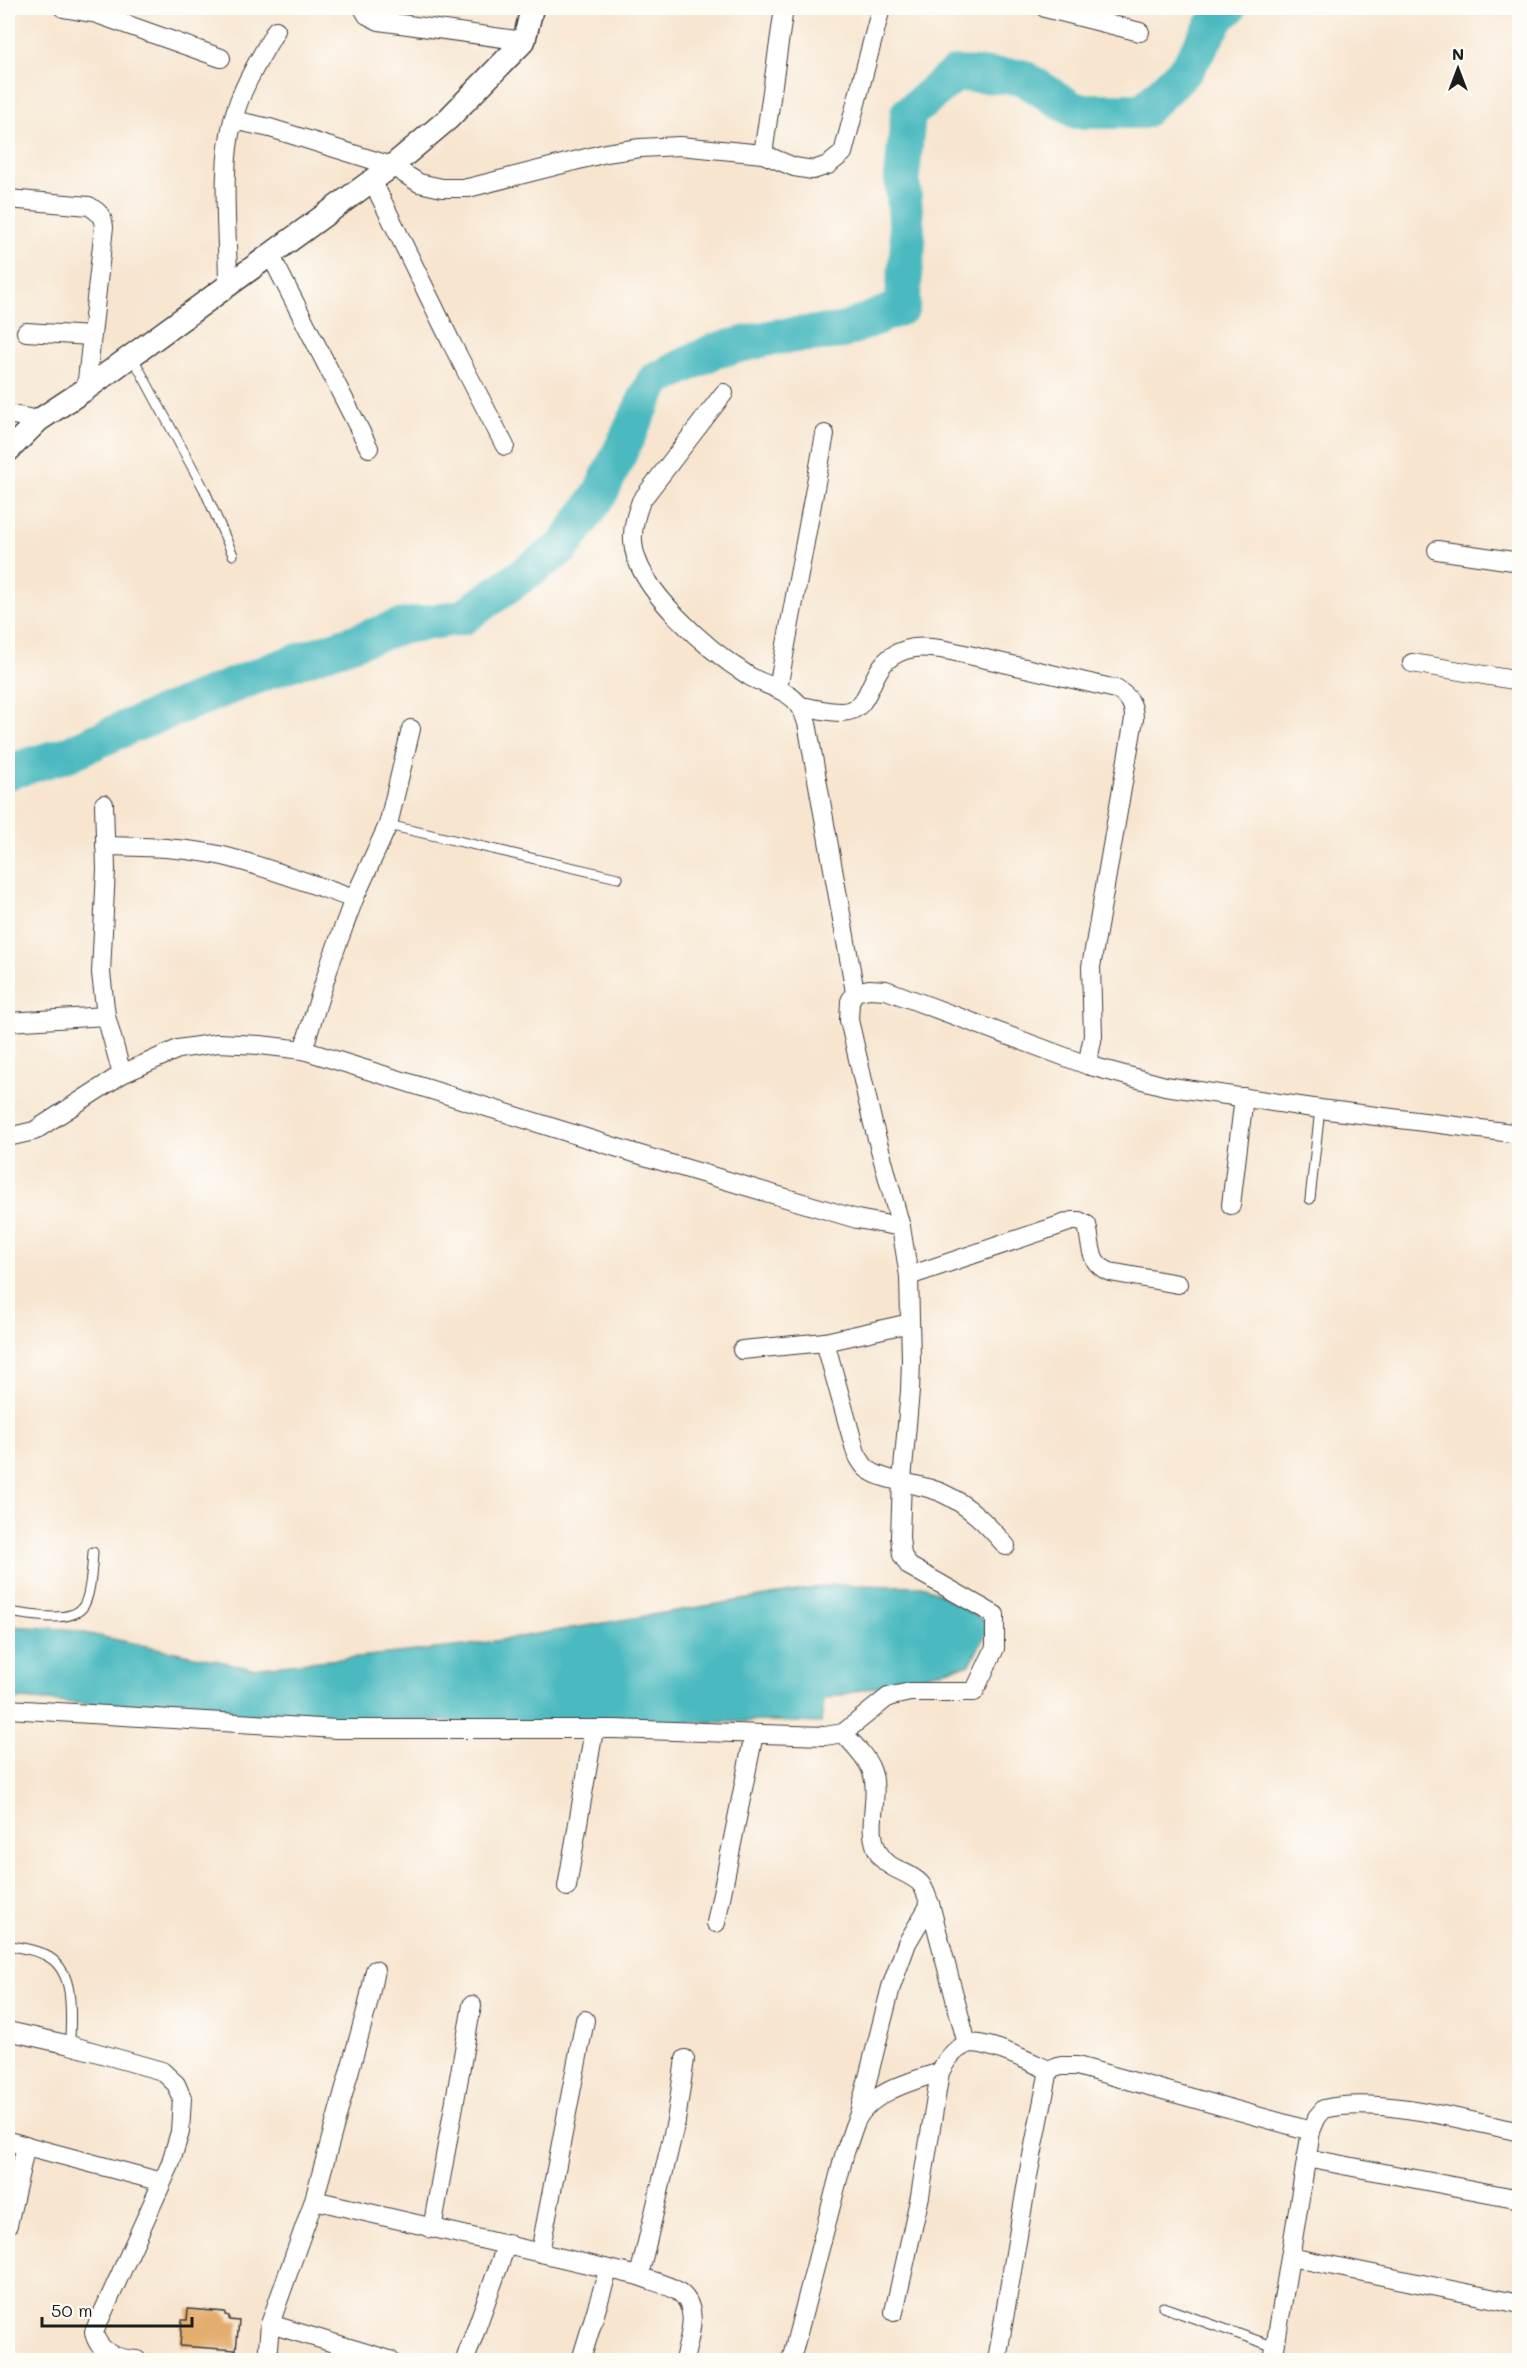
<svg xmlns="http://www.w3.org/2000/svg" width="1527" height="2368" font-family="Mali,sans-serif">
	<rect width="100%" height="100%" fill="#fdfcf7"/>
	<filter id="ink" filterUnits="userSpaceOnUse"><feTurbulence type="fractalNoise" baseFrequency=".0167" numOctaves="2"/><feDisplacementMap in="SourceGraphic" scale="12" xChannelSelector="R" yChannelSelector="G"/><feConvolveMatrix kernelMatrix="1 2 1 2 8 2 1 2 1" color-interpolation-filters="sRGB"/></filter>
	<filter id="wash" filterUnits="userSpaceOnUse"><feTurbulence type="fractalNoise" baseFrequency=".008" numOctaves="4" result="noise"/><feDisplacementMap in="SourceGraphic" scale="24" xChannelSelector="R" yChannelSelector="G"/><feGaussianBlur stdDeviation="1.35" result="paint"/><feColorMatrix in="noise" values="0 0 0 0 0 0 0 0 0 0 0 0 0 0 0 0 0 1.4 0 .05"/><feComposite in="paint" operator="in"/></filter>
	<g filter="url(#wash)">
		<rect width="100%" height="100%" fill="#f7e5cf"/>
		<path fill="#4bbac0" stroke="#346b6e" stroke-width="1.5" d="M833 1585 925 1586 991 1624 970 1664 824 1699 821 1723 769 1721 548 1725 220 1714 8 1698V1626L65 1629 252 1668 465 1646Z"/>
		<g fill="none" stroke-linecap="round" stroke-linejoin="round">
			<path stroke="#4bbac0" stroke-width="36" d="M8 772 68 754 128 727 272 670 399 627 463 617 563 547 600 494 654 381 714 351 774 337 842 331 902 307 908 244 902 177 908 114 955 74 1022 77 1076 111H1143L1187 68 1220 14 1229 8"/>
		</g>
		<g id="blocks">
			<path fill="#e3ad6e" d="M188 2309 225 2312V2315L229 2316V2320L239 2321 236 2350 180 2346 182 2320H187Z"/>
		</g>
	</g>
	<g filter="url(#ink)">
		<use href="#blocks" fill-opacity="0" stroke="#3d3a37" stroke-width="1.5"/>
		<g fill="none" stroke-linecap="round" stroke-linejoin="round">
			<defs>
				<g id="service">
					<path d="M132 356 204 489 233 555"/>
					<path d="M388 825 618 878"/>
					<path d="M1310 1199 1320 1109"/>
					<path d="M8 1612C26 1614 69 1624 82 1608 91 1598 92 1565 93 1552"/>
					<path d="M8 1945C19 1948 34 1949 45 1955 77 1970 70 2015 70 2045"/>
					<path d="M1163 2307 1275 2347"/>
				</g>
				<g id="minor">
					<path d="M63 8 97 14 221 58"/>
					<path d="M363 8 367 15 379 21 524 41"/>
					<path d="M1045 8 1140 32"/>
					<path d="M233 120 270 128 392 166 419 183 442 188H468L606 153 640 148 680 146 763 154 794 167 813 170 828 165 843 153 881 8"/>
					<path d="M763 154 784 8"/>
					<path d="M372 180 452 344 505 446"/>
					<path d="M8 199 89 206C99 212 103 216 104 227L86 389"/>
					<path d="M270 254 369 448"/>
					<path d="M228 285C228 233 220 170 233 120 241 88 260 58 276 30"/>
					<path d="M26 332 91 336"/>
					<path d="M724 393 641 501C636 514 632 527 633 541 635 589 711 652 749 676 766 686 788 689 800 706 803 710 805 718 807 723L855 992"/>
					<path d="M8 414 39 420"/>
					<path d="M1437 550 1520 562"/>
					<path d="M1412 663 1520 681"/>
					<path d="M778 688 825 434"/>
					<path d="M800 706C813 708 828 712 841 712 880 712 861 656 914 648 935 645 966 655 986 659 1030 669 1073 679 1116 689 1129 697 1134 703 1134 719L1091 967 1093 1036 1087 1065"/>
					<path d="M104 804 106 869 101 973 106 1016 122 1074"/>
					<path d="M105 846C145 847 185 847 223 856 268 867 311 884 354 899"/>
					<path d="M8 1022 106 1016"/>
					<path d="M303 1050 331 961 354 899 388 825 411 729"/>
					<path d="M8 1137 34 1131 122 1074 178 1049 218 1043 260 1045 303 1050 644 1156 857 1219 901 1227 873 1124 849 1020 850 1001 855 992 869 989 886 990 1087 1065 1165 1086 1320 1109 1520 1134"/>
					<path d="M1231 1205 1244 1097"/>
					<path d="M909 1276 1072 1221H1079L1087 1225C1092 1246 1088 1263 1110 1272L1178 1284"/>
					<path d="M825 1342 856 1453C859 1458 862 1464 866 1468 882 1482 921 1483 942 1493 969 1505 987 1524 1006 1546"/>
					<path d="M742 1350 825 1342 910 1323"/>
					<path d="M8 1709 336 1729H614L825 1736 843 1733 888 1697 910 1692H974L995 1648V1615L909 1566 902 1555 900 1537 902 1480 910 1391 911 1360 909 1276 901 1227"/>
					<path d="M843 1733C853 1744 865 1755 871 1769 882 1796 863 1829 880 1855 889 1870 908 1871 920 1883 925 1888 927 1898 930 1904L967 2044"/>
					<path d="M567 1887 594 1730"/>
					<path d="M716 1923 754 1734"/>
					<path d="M8 2031 70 2045 162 2071 176 2084 182 2098 180 2132 170 2165 94 2332C98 2353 118 2359 137 2360"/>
					<path d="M858 2117 891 1987 907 1943 930 1904"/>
					<path d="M8 2141 162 2182"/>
					<path d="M1306 2158 1520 2199"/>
					<path d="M314 2200 639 2276C651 2281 665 2284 676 2290 702 2305 689 2338 684 2360"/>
					<path d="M8 2225 26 2145"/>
					<path d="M432 2229 472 2005"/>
					<path d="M540 2252 585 2020"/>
					<path d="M1290 2257 1520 2304"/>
					<path d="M639 2276 676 2121 685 2059"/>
					<path d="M894 2312 920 2196 940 2072C946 2061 952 2051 965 2045 981 2037 1032 2063 1049 2070"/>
					<path d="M270 2324 390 2360"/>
					<path d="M267 2360 270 2324 314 2200 368 2004 375 1970"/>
					<path d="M465 2360 507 2243"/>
					<path d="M581 2360 608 2271"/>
					<path d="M791 2360 845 2152C849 2142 852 2131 856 2121 870 2092 912 2081 940 2072"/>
					<path d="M997 2360 1028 2176 1049 2070 1061 2066H1077L1311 2131"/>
					<path d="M1273 2360 1311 2131 1317 2117 1324 2109C1378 2096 1464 2120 1520 2132"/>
				</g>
				<path id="tertiary" d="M8 451 39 420 86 389 392 166 448 119 524 41 532 8"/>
			</defs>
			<use href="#service" stroke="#3d3a37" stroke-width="11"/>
			<use href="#minor" stroke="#3d3a37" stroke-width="20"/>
			<use href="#tertiary" stroke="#3d3a37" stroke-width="25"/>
			<use href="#service" stroke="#fff" stroke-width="9"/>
			<use href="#minor" stroke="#fff" stroke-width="18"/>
			<use href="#tertiary" stroke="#fff" stroke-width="22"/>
		</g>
	</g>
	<rect width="1527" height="2368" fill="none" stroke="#fdfcf7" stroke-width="30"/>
	<g transform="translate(1458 69)" stroke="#fdfcf7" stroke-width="4.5" paint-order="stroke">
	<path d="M0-4.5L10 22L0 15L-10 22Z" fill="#1c1c1c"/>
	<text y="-9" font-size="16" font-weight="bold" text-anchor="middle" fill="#1c1c1c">N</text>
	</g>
	<path d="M42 2317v9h150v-9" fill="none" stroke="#1c1c1c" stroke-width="3"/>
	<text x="51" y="2317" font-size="18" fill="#1c1c1c" stroke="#fdfcf7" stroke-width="4.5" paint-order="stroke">50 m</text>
</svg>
